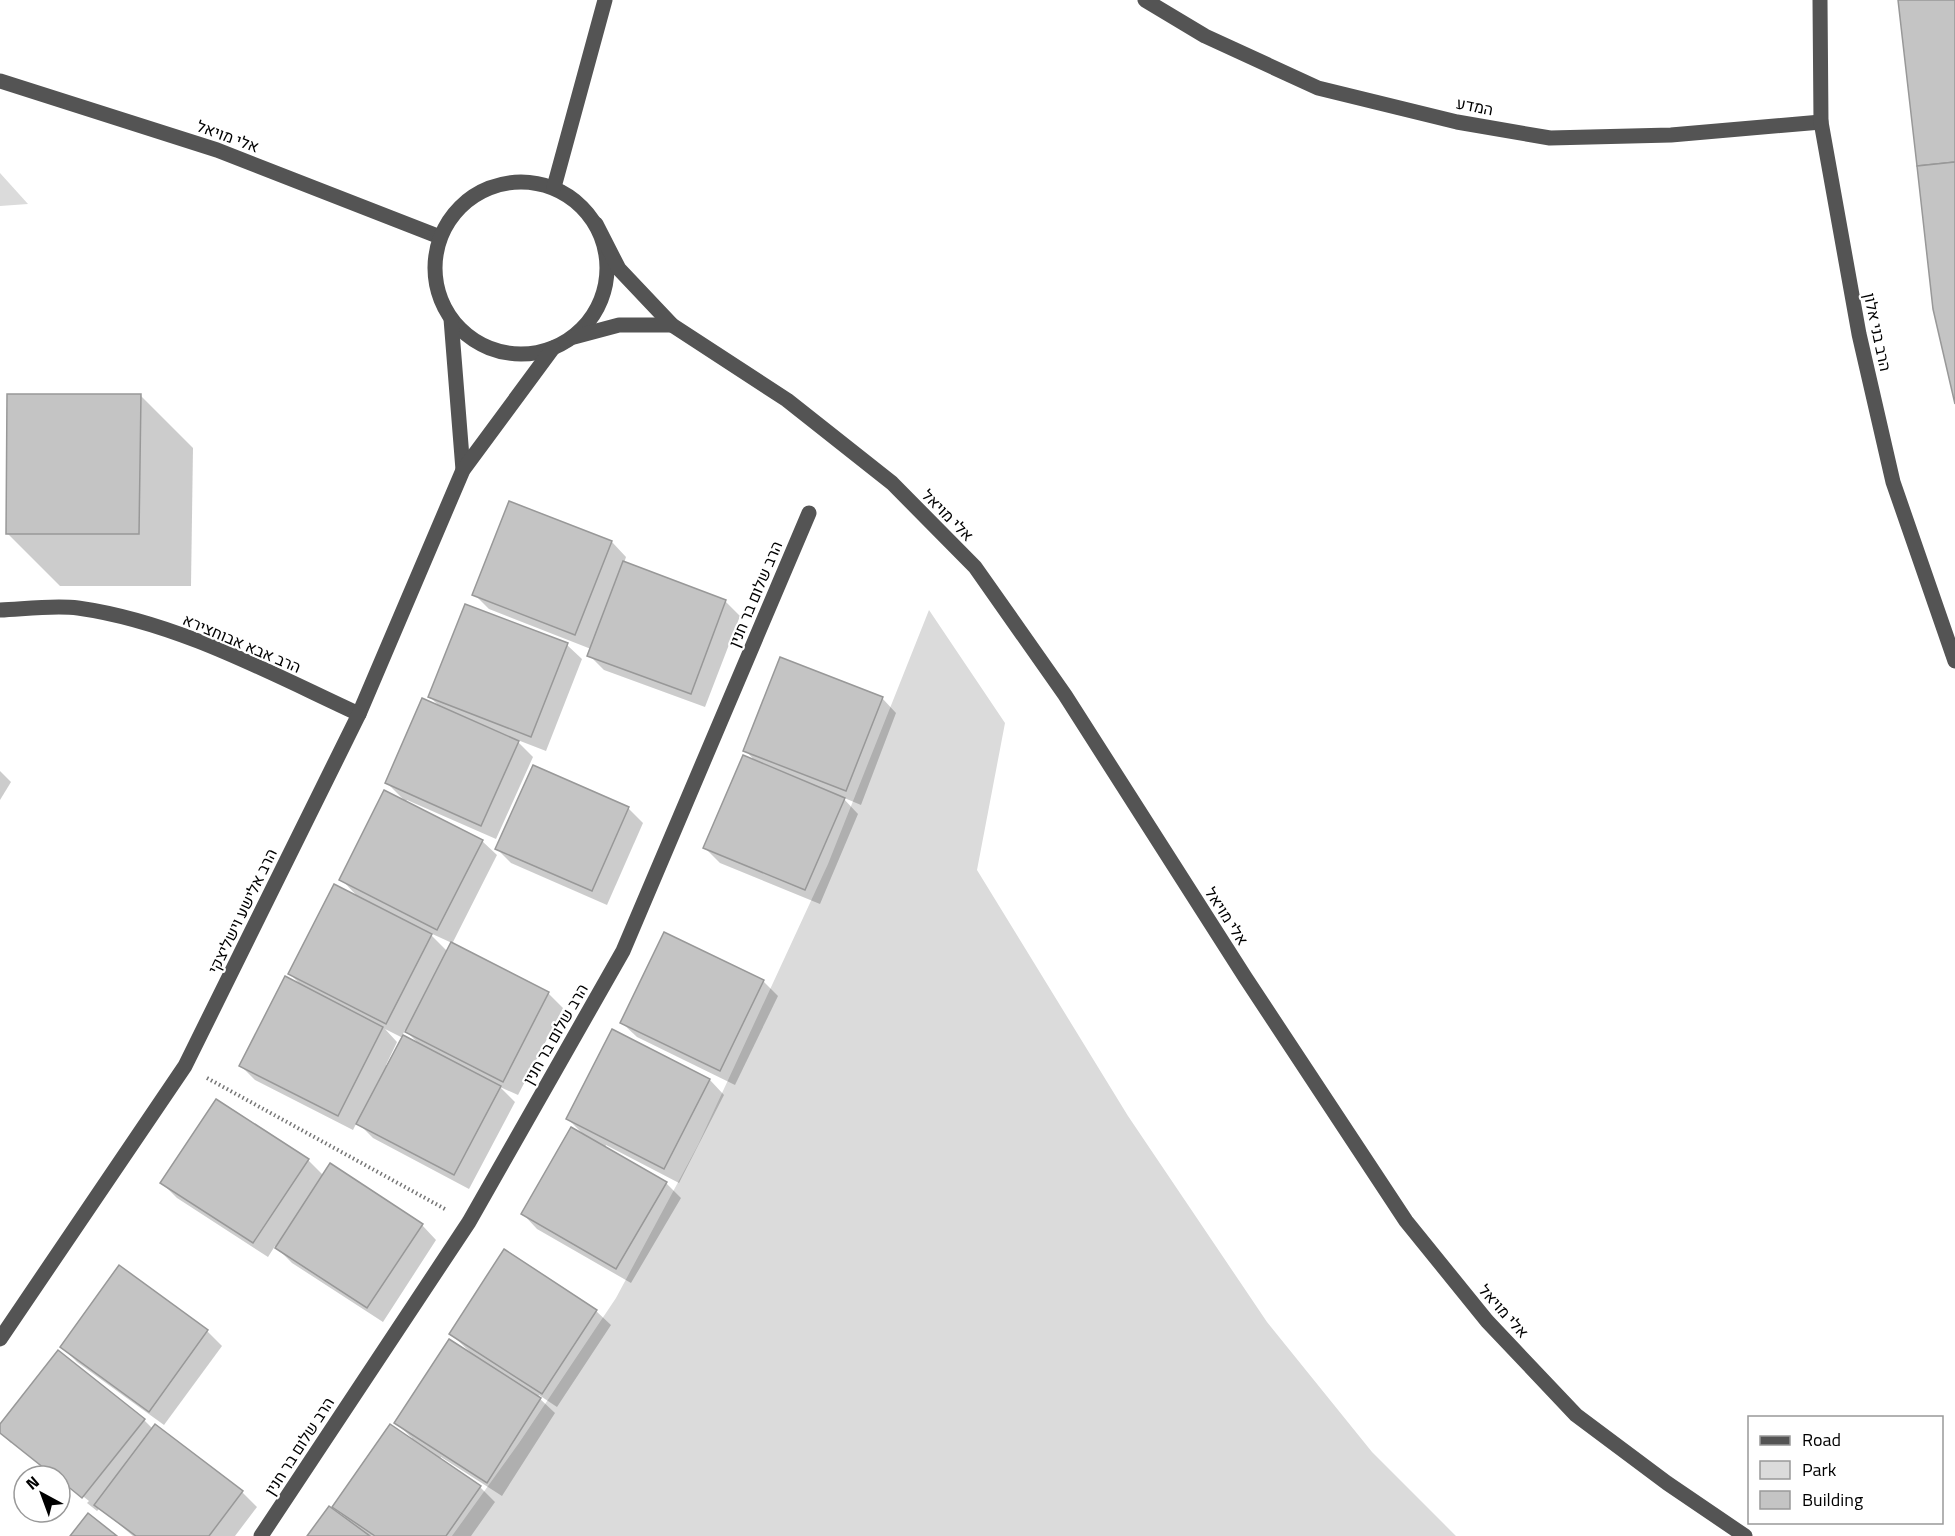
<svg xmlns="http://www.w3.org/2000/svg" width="1955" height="1536" font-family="'Titillium Web',Heebo,sans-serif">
	<rect width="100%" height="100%" fill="#fff"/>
	<g fill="#dbdbdb">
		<path d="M0 173 28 204 0 206Z"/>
		<path d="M929 610 1005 723 977 870 1128 1116 1267 1322 1372 1452 1456 1536H452L519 1443 616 1298 698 1145 828 864Z"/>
	</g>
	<g fill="#0003" fill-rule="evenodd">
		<path d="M140 395 193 448 191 586H60L7 533Z"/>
		<path d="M510 503 612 542 626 557 624 563 725 601 740 616 705 707 604 670 589 655 591 649 489 609 474 594Z"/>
		<path d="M567 645 582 659 546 751 515 739 533 757 496 839 407 800 405 802 482 841 497 855 452 944 548 993 563 1008 518 1095 500 1087 515 1102 469 1189 373 1138 357 1122 353 1130 255 1080 241 1066 302 986 290 974 359 898 341 879 405 801 387 783 440 707 430 697ZM428 932 452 943 447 951ZM385 1029 403 1038 388 1066 386 1065 397 1042ZM405 1030 419 1044V1045L402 1036Z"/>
		<path d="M882 698 896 713 861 805 842 797 858 814 820 904 720 863 705 848 757 763 745 750Z"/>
		<path d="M533 766 628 808 643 823 607 905 511 863 496 848Z"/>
		<path d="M0 771 11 782 0 800Z"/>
		<path d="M763 981 778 996 735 1085 637 1037 622 1023Z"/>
		<path d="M612 1031 710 1080 724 1095 679 1183 606 1145 605 1148 666 1183 681 1198 631 1283 537 1229 523 1214 583 1134 568 1119Z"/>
		<path d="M308 1160 324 1176 422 1225 436 1240 383 1322 292 1263 275 1246 268 1257 177 1198 162 1183Z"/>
		<path d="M596 1311 611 1325 557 1407 539 1395 538 1397 555 1413 502 1496 441 1457 440 1460 480 1487 495 1502 471 1536H309L345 1520 346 1518 334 1507 412 1438 396 1423 470 1352 451 1334Z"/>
		<path d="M207 1331 222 1346 164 1425 77 1362 62 1347Z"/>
		<path d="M144 1420 153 1429 242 1492 257 1507 235 1536H133L100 1508 97 1511 87 1503 89 1501 60 1478V1476H57L11 1440V1443L0 1432V1426Z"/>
	</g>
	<g fill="#c4c4c4" stroke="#989898" stroke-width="1.5">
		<path d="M1898 0H1955V162L1917 166Z"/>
		<path d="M1955 162V404L1933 309 1917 166Z"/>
		<path d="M7 394H141L139 534H6Z"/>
		<path d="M509 501 612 541 575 635 472 595Z"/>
		<path d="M623 561 726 600 691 694 587 656Z"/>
		<path d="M465 604 568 643 531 737 428 697Z"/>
		<path d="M780 657 883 697 846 791 743 751Z"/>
		<path d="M422 698 519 741 481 826 385 783Z"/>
		<path d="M743 755 845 798 805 890 703 848Z"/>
		<path d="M533 765 629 807 592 891 495 849Z"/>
		<path d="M384 790 483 840 437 930 339 880Z"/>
		<path d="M334 884 432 934 386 1024 288 974Z"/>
		<path d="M664 932 764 980 720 1071 620 1023Z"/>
		<path d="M451 942 549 992 503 1082 405 1032Z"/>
		<path d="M285 976 383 1027 338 1116 239 1066Z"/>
		<path d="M612 1029 710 1079 664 1169 566 1119Z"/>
		<path d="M403 1035 501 1086 454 1175 356 1124Z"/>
		<path d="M216 1099 309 1159 253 1243 160 1183Z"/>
		<path d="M571 1127 667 1182 616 1269 521 1214Z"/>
		<path d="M330 1163 423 1224 367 1308 275 1248Z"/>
		<path d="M504 1249 597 1310 542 1394 449 1334Z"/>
		<path d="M119 1265 208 1330 149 1412 60 1347Z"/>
		<path d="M449 1339 541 1398 487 1483 394 1423Z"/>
		<path d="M58 1350 145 1419 82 1498 60 1480V1476H54L0 1433V1424Z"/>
		<path d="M155 1424 243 1491 209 1536H136L94 1505Z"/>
		<path d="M390 1424 481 1486 446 1536H375L332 1507Z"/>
		<path d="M329 1506 370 1536H307Z"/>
		<path d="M88 1513 117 1536H70Z"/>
	</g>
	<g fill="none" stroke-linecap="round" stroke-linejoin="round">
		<path stroke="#767676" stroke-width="4" stroke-dasharray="1.5 3" stroke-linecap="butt" d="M207 1078 445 1209"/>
		<g stroke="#545454" stroke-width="15">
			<path d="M1145 0 1205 36 1318 88 1457 122 1550 138 1671 135 1821 122"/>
			<path d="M1820 0 1821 122 1859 334 1893 482 1955 661"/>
			<path d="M0 81 217 150 440 237"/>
			<circle cx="521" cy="268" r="86"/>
			<path d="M554 187 605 0"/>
			<path d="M596 224 619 269 672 325 787 400 892 483 975 567 1065 695 1245 977 1406 1221 1487 1321 1576 1415 1667 1483 1745 1536"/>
			<path d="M451 319 463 470"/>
			<path d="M574 337 619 325H672"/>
			<path d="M0 610C24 609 54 605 78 608 177 622 268 672 359 714"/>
			<path d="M0 1339 185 1066 359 714 463 470 553 348"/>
			<path d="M261 1536 469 1222 623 951 809 513"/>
		</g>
	</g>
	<g text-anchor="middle" stroke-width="4.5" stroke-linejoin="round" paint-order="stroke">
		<g font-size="16" fill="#000" stroke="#fff">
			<text transform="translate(1475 106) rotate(11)" y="6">המדע</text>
			<text transform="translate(228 136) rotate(20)" y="6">אלי מויאל</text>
			<text transform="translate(1878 332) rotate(78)" y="6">הרב בני אלון</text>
			<text transform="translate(948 515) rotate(45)" y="6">אלי מויאל</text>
			<text transform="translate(755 594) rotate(-67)" y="6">הרב שלום בר חנין</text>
			<text transform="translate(242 643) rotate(23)" y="6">הרב אבא אבוחצירא</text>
			<text transform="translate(242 911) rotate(-64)" y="6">הרב אלישע וישליצקי</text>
			<text transform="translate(1227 916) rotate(57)" y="6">אלי מויאל</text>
			<text transform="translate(555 1034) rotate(-60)" y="6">הרב שלום בר חנין</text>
			<text transform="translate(1504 1311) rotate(48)" y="6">אלי מויאל</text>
			<text transform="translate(299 1446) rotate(-57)" y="6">הרב שלום בר חנין</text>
		</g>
	</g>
	<rect x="1748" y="1416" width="195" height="108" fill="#ffffff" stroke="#999999" stroke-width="1.5"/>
	<rect x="1760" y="1436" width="30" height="9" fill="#545454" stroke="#999999" stroke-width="1.5"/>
	<text x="1802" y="1446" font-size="18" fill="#000000">Road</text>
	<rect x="1760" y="1461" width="30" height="18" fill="#dbdbdb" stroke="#999999" stroke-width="1.5"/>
	<text x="1802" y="1476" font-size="18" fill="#000000">Park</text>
	<rect x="1760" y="1491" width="30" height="18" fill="#c4c4c4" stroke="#999999" stroke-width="1.5"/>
	<text x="1802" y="1506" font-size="18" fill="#000000">Building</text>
	<g transform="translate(42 1494) rotate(319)"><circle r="28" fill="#ffffff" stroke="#999999" stroke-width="1.5"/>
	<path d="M0-4.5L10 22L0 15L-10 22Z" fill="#000000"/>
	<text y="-9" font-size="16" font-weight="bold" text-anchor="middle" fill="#000000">N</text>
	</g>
</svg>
